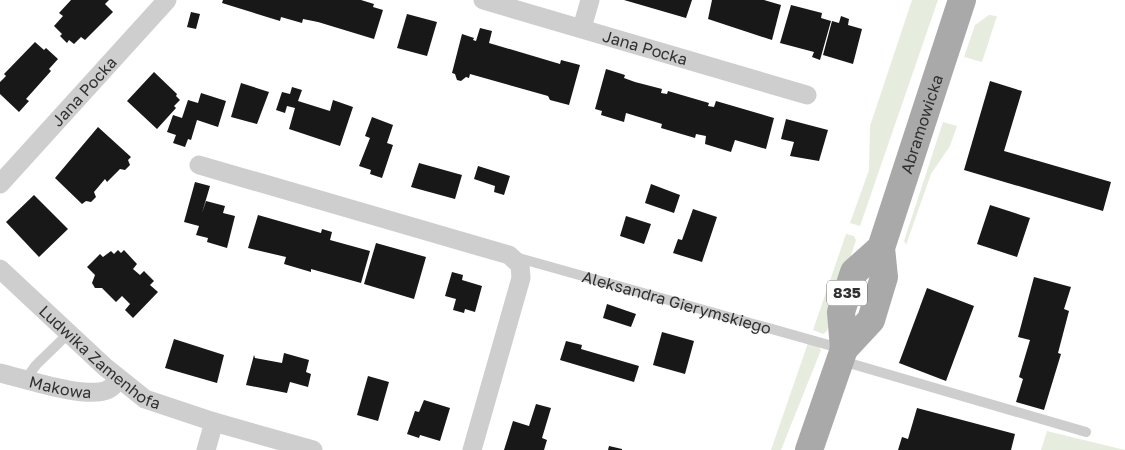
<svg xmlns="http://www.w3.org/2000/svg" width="1125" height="450" font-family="'Golos Text',sans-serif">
	<rect width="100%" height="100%" fill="#fff"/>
	<g fill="#e6eddf">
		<path d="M912 0H938L860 226 850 223 869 170 870 126Z"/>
		<path d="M989 15 997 16 982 62 964 57 975 25Z"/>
		<path d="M943 122 957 126 950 146 931 174 906 245 904 241Z"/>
		<path d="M846 234 854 236 856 240 827 331 823 334 813 330Z"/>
		<path d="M808 343 818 346 821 350 781 450H771Z"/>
		<path d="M1047 431 1125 450H1041Z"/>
	</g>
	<g fill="#181818">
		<path d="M71 0H109L105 4 113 12 85 40 81 37 74 44 69 40 67 43 60 36 62 34 54 26 63 16 59 13Z"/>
		<path d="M223 0H361L374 4 373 7 383 10 374 39 318 22 303 19 302 23 281 17 280 21 222 3Z"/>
		<path d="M624 0H692L686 18Z"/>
		<path d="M712 0H764L781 5 772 40 708 19Z"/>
		<path d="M791 5 822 13 821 18 831 21 820 60 812 57 814 52 780 43Z"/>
		<path d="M191 12 200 14 196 29 187 27Z"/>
		<path d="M407 14 437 22 427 56 397 48Z"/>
		<path d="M841 16 849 19 848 25 862 29 853 64 823 55 832 21 839 23Z"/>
		<path d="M480 28 492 31 489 43 560 64 561 60 580 65 569 105 550 100 548 96 470 74 469 78 466 77 461 81 457 80 455 74 452 73 462 34 474 38 473 40 476 41Z"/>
		<path d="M35 42 44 50 46 48 58 59 49 69 51 71 26 99 29 101 19 112 0 94V82L6 76 4 74Z"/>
		<path d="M606 69 625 75 624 78 635 82 662 89 661 93 667 94 668 91 709 103 708 106 714 107 716 101 774 118 766 149 735 140 731 152 705 144 706 136 696 134 695 138 661 128 662 124 626 113 624 122 601 115 602 111 595 109Z"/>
		<path d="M154 72 177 94 176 96 180 100 174 106 176 108 157 129 127 101Z"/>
		<path d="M990 81 1022 91 1004 151 1111 182 1103 211 964 170Z"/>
		<path d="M241 83 269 92 257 124 231 117Z"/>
		<path d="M292 87 302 90 298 101 330 111 333 100 353 107 340 146 289 129 295 108 287 106 285 113 276 110 282 92 290 94Z"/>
		<path d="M201 93 226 101 218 127 197 120 191 140 188 139 185 147 173 143 176 135 167 132 173 115 182 118 188 100 198 103Z"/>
		<path d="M372 117 393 125 387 143 393 145 382 178 370 174 371 170 359 166 370 138 365 136Z"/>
		<path d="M786 119 828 130 819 161 790 156 794 142 781 139Z"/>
		<path d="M98 127 131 157 128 160 130 165 125 170 120 169 107 182 105 179 94 192 96 197 91 202 86 201 82 204 55 178Z"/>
		<path d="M419 163 462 175 455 199 411 187Z"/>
		<path d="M478 166 510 176 504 195 494 192 495 186 474 179Z"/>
		<path d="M195 182 210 186 202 213 206 201 225 206 223 213 235 216 227 248 207 242 208 238 196 235 199 226 184 222Z"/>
		<path d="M651 184 680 195 674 213 645 203Z"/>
		<path d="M34 195 68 229 39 257 6 222Z"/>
		<path d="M990 205 1030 218 1017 257 977 244Z"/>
		<path d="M693 209 717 217 702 262 673 253 678 239 682 240Z"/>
		<path d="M258 215 321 233 322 229 332 232 330 240 370 251 361 283 311 269V272L284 264 286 257 248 248Z"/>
		<path d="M626 216 651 224 644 244 620 236Z"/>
		<path d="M376 243 426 257 414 299 364 284Z"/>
		<path d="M118 250 121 253 124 250 137 264 133 269 140 275 144 271 154 281 150 285 158 292 133 318 125 310 130 304 122 296 116 302 102 288H95L92 283 95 275 87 267 100 254 103 257 111 251 114 254Z"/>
		<path d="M452 272 463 275 462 280 482 286 475 312 465 309 464 313 453 310 456 299 445 296Z"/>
		<path d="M1034 277 1071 287 1064 309 1069 311 1058 353 1061 354 1044 410 1016 402 1023 379 1019 377 1030 340 1018 337Z"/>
		<path d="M927 288 974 306 946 381 899 363Z"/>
		<path d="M607 304 636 314 631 327 603 318Z"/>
		<path d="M662 332 694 341 685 374 653 365Z"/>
		<path d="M174 339 224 355 217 383 165 368Z"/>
		<path d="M566 341 582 345 581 349 639 366 634 382 560 360Z"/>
		<path d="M284 353 309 360 306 372 311 374 308 387 290 382 287 393 246 385 254 355 255 358 282 363Z"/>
		<path d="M368 376 389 382 378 421 357 415Z"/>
		<path d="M424 400 450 408 440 441 420 435 419 438 407 434 415 411 419 412Z"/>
		<path d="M536 404 551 408 542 438 547 440 544 450H504L513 421 529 426Z"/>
		<path d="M917 408 1015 434 1011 450H898L902 437 908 439Z"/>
		<path d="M609 446 622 449V450H608Z"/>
	</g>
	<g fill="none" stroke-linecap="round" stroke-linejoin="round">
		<g stroke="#cecece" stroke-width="10">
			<path id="s1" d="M515 257 843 349"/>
			<path d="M842 361 1086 432"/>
			<path d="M26 379 36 365 69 333"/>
		</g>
		<g stroke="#cecece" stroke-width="19">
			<path id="s2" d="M483 0 807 95"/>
			<path d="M582 28 590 0"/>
			<path d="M199 165 509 255 520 265 521 278 472 450"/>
			<path id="s3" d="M0 184 167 0"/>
			<path id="s4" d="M0 269 105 367 145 399 214 422 313 450"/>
			<path id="s5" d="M0 373C25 379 85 399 107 390 112 388 116 383 119 380"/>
			<path d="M206 450 214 422"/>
		</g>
		<g stroke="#a9a9a9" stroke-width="28">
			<path d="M844 349 841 312 854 272 881 248"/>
			<path id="s6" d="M809 450 844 349 871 320 884 277 881 248 962 0"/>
		</g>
	</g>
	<g text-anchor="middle" stroke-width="5" stroke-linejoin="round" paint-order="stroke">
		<rect fill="#fff" stroke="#6f6f6f" stroke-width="1" x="827" y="280.5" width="40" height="25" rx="4"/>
		<g font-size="15" font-weight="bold" fill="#313131">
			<text x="847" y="298">835</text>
		</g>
		<g font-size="16" fill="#313131" stroke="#fff">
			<text dy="6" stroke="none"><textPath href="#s2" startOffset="169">Jana Pocka</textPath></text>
			<text dy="6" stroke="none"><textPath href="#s3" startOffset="125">Jana Pocka</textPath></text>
			<text dy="6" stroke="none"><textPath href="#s6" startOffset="351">Abramowicka</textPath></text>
			<text dy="6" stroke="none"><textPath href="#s1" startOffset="168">Aleksandra Gierymskiego</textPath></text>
			<text dy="6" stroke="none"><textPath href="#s4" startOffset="134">Ludwika Zamenhofa</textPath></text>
			<text dy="6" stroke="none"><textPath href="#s5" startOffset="62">Makowa</textPath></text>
		</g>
	</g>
</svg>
